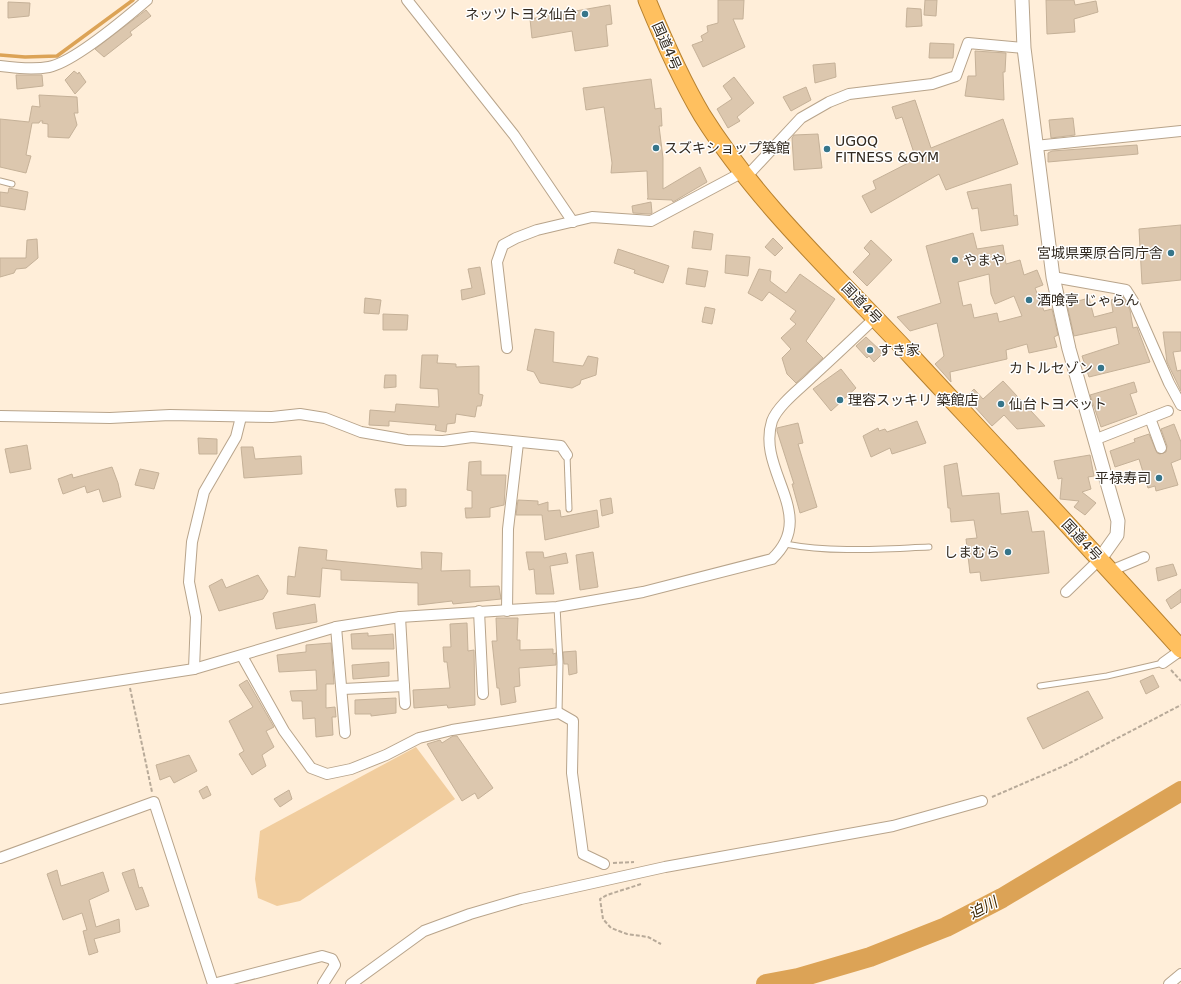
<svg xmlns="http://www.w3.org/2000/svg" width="1181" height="984" font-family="'DejaVu Sans','Noto Sans JP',sans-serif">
	<rect width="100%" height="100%" fill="#ffeed9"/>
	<path fill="#f1cd9e" d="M416 747 455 799 300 901 277 906 258 898 255 879 260 831Z"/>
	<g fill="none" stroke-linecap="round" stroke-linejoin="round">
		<path stroke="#dca356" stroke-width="3.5" d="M0 55 25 57 57 56 133 0"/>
		<path stroke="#dca356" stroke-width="20" d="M766 984 798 978 870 957 946 927 1002 898 1181 791"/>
	</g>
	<g fill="#dcc7ae" stroke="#c5b198" fill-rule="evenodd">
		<path d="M718 0H744L743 19H733L745 47 703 67 692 45 703 41 701 36 708 32 707 26 718 23Z"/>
		<path d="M925 0H937L936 16 924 15Z"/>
		<path d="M1046 0H1074L1075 5 1096 1 1098 12 1074 19 1075 32 1047 34Z"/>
		<path d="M8 2 30 3 29 16 8 18Z"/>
		<path d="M610 5 612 24 606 25 608 46 575 51 572 31 532 38 530 19Z"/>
		<path d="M907 8 921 9 922 26 906 27Z"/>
		<path d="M146 10 151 16 130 32 132 35 104 57 95 49Z"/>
		<path d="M930 43 954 44 953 58H929Z"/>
		<path d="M975 51 1006 53 1005 72H1003L1004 100 965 96 968 76H976Z"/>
		<path d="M835 63 836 77 815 83 813 65Z"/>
		<path d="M74 71 78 74 79 72 86 82 75 94 65 80Z"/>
		<path d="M16 75H42L43 86 17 89Z"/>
		<path d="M734 77 754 103 737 117 740 121 728 128 717 109 732 99 723 86Z"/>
		<path d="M651 79 655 109 661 108 662 126H659L663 158V189L700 167 707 182 673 202 672 200 647 199 648 198 647 171 611 173 612 163 604 107 586 110 583 88Z"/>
		<path d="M806 87 811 100 791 111 783 97Z"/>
		<path d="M39 95 77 97 78 113H74L77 125 69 138 48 137V124L42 123 43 121H40L39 123H32L26 155 31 156 26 173 0 167V119L29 122 32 106 40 107Z"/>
		<path d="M915 100 931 148 1003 119 1018 164 946 190 939 174 871 213 862 196 876 189 873 181 916 159 902 117 896 119 892 107Z"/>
		<path d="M1073 118 1075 135 1051 138 1049 120Z"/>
		<path d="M818 134 822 168 794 170 792 138 794 135Z"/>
		<path d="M1137 145 1138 154 1048 162V153L1052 151Z"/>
		<path d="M1011 184 1014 216 1017 215 1018 225 981 231 978 208 972 209 967 192Z"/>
		<path d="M9 188 28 192 25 210 0 206V192L8 193Z"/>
		<path d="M651 202 652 213 650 214 633 213 632 206Z"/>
		<path d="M1181 225V280L1142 284 1139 229Z"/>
		<path d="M694 231 713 234 711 250 692 248Z"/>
		<path d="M973 233 977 249 1003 245 1006 264 1020 260 1024 275 1037 270 1043 285 1035 288 1044 311 1052 309 1058 335 1054 337 1057 347 1029 353 1027 344 1006 350 1007 359 950 372 951 382 935 364 944 356 937 323 910 331 897 317 941 303 926 246ZM989 274 991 294 995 304 1014 296 1022 316 999 322 997 313 974 318 971 304 963 306 958 282Z"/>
		<path d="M773 238 783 248 775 256 765 247Z"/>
		<path d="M37 239 38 258 26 268 16 269 14 273 0 277V258H26L27 240Z"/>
		<path d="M871 240 892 260 867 286 853 272 870 254 864 248Z"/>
		<path d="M618 249 669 266 663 283 634 273 635 270 614 263Z"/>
		<path d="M726 255 750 257 748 276 725 273Z"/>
		<path d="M480 267 485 294 462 300 461 290 472 288 468 269Z"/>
		<path d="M688 268 708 271 705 287 686 284Z"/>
		<path d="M759 269 771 271 770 281 786 293 800 274 835 299 806 341 823 358 796 383 787 374 782 358 791 349 781 338 796 324 790 319 796 311 769 292 762 301 748 293Z"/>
		<path d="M1123 297 1130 310 1133 328 1137 327 1150 362 1089 377 1082 356 1119 344 1116 327 1074 336 1067 304 1089 298 1094 317 1113 312 1111 300Z"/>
		<path d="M365 298 381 300 379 314 364 313Z"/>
		<path d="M705 307 715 309 712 324 702 322Z"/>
		<path d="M383 314 408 315 407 330H383Z"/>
		<path d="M535 329 554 332 553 362 583 366 588 356 598 358 596 375 581 380 580 384 572 388 540 383 534 372 527 370Z"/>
		<path d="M1163 332H1181V351L1173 352 1177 371 1181 370V391L1167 362Z"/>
		<path d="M866 337 883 353 874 362 869 356 867 358 856 346Z"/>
		<path d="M422 355H438L437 363 456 364V367L479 366V394L483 395 481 406H477L475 417 456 414 455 423 447 424 446 432 435 430 436 425 389 421V426L369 425 370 410 395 412 396 404 439 407 438 389 420 388Z"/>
		<path d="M841 369 856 388 831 411 813 389Z"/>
		<path d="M385 375H396V387L384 388Z"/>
		<path d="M1003 381 1045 426 1017 429 1004 415 992 426 966 397 974 389 983 399Z"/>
		<path d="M1134 382 1137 392 1130 394 1137 414 1101 427 1090 395Z"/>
		<path d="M917 421 926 443 892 454 890 448 871 457 863 436 878 428 879 431 885 429 887 432Z"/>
		<path d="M798 423 803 443 798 444 817 507 800 513 792 484H794L777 431V428Z"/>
		<path d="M1174 424 1181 442V459L1171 463 1178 485 1156 491 1155 486 1148 488 1139 459 1115 467 1110 451 1135 442 1134 439 1149 434 1157 453 1160 454 1166 452 1167 446 1161 429Z"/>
		<path d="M198 438 217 439V454H199Z"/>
		<path d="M27 445 31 469 10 473 5 449Z"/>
		<path d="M241 447H253L255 459 301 456 302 474 244 478Z"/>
		<path d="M1090 455 1094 476 1088 477 1091 489 1082 492 1096 503 1085 515 1074 507 1079 501 1060 499 1062 478 1058 479 1054 461Z"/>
		<path d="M481 461V475H506L504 505 490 508V517L466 518 465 508H472V491L467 490 469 462Z"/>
		<path d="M957 463 962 496 999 493 1001 514 1028 511 1032 532 1044 531 1049 573 981 581 980 572 970 573 966 539 977 538 974 520 951 522 950 508H948L944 466Z"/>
		<path d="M112 467 118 483 121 497 103 502 99 489 87 493 85 486 63 494 58 479 72 474 73 478Z"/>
		<path d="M140 469 159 473 154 489 135 485Z"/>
		<path d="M395 489H406V506L397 507Z"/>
		<path d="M611 498 613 513 602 516 600 500Z"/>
		<path d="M518 500 538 501V505L548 502V511L560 510 561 517 597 510 599 527 545 540 542 515H516Z"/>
		<path d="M299 547 327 550 326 560 422 569 421 552 442 553 441 571 470 570V587L499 586 501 599 453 604 452 601 418 605V583L341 580V570L322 568 320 597 287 594 288 576 295 577Z"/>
		<path d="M526 552H543L544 558 566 553 568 563 550 566 554 594H536L534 569 529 570Z"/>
		<path d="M593 552 598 587 580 590 576 555Z"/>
		<path d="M1173 564 1177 575 1158 581 1156 568Z"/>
		<path d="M258 575 268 591 263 599 219 611 209 586 222 579 226 588Z"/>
		<path d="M1181 589V602L1171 609 1166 600Z"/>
		<path d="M315 604 317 622 276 629 273 613Z"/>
		<path d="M496 618H518L517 640H520V650L553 649V654L556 653V665L519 668 520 686 514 687 516 702 501 705 499 688H497L492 641H497Z"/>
		<path d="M467 623 468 651 474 650 475 705 448 708 447 705 414 708 413 690 450 688 447 662H444L443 647H451L450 624Z"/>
		<path d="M368 633V636L393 634 394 649H352L351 634Z"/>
		<path d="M331 643 334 684H326V708L335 707 336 717H332L333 735 316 737 315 718 303 719 302 701H292L290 691 317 690 316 670 279 672 277 655 306 652V645Z"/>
		<path d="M576 651 577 673 569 675 568 664H564L563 652Z"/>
		<path d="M389 662V676L353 679 352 665Z"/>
		<path d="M1153 675 1159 687 1146 694 1140 681Z"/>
		<path d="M247 680 274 727 266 731 274 747 262 755 266 766 252 775 239 754 244 751 229 721 253 707 239 685Z"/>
		<path d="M1088 691 1103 718 1043 749 1027 718Z"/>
		<path d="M396 698V713L371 716V714H355V700Z"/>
		<path d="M453 736H457L493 788 478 799 475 793 462 801 427 744 440 740 442 743Z"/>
		<path d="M189 755 197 771 174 783 170 776 160 780 156 765Z"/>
		<path d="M207 786 211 795 203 799 199 791Z"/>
		<path d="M289 790 292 799 280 807 274 799Z"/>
		<path d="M134 869 139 888 142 887 149 906 136 910 122 873Z"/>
		<path d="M57 870 61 886 103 872 109 891 89 900 96 927 119 919 120 932 94 939 98 952 89 955 83 931 87 930 82 913 63 920 47 874Z"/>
	</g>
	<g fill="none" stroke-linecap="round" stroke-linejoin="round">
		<defs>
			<g id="service">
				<path d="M0 181 12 184"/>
				<path d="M567 455 569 509"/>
				<path d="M785 544C833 553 880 549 929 547"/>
				<path d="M557 607 560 662 559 713"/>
				<path d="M1040 686 1107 676 1163 663"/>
			</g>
			<g id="minor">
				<path d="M407 0 514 135 573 222"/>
				<path d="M0 66C16 68 33 70 49 67 74 62 126 18 147 0"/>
				<path d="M1035 146 1181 131"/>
				<path d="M747 176 801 118 829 102 849 94 932 84 956 76 968 43 1024 48"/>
				<path d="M1053 277 1126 290 1133 301 1169 383 1181 405"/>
				<path d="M507 348 497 262 503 245 516 238 537 230 592 217 651 221 743 172"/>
				<path d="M0 416 110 418 170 415 272 417 300 414 325 418 361 432 407 440 443 441 472 437 561 446 567 455"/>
				<path d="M1150 418 1161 448"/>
				<path d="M1094 440 1168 411"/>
				<path d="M1110 571 1144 557"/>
				<path d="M1066 592 1100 559"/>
				<path d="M479 611 483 694"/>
				<path d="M507 611 508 529 518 443"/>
				<path d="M400 617 405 704"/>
				<path d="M336 627 345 733"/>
				<path d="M242 656 284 731 311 768 327 774 351 769 386 755 419 738 452 730 559 713 573 721 572 773 583 854 604 864"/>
				<path d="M1163 663 1181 650"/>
				<path d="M194 669 196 617 189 582 192 542 204 492 236 437 241 417"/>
				<path d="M343 689 404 686"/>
				<path d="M0 699 194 669 336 627 400 617 557 607 643 592 772 559C819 515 756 471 772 421 778 405 801 388 813 376 834 357 855 337 875 318"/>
				<path d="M0 858 154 802 213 984"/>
				<path d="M213 984 322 956 332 959 335 965 323 984"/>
				<path d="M351 984 424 931 470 914 521 899 665 867 893 826 982 801"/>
				<path d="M1169 984 1181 974"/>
			</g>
			<path id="tertiary" d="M1022 0 1024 48 1053 277 1069 349 1118 521 1117 535 1100 559"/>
			<path id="trunk" d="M647 0C663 39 680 78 702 115 759 206 841 280 913 358 1003 455 1093 551 1181 649"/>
		</defs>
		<use href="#service" stroke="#b8a48b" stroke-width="7"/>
		<use href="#minor" stroke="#b8a48b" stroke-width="12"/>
		<use href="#tertiary" stroke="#b8a48b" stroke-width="15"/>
		<use href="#trunk" stroke="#b7812f" stroke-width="19"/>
		<g stroke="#b8aa99" stroke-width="2" stroke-dasharray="4 2" stroke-linecap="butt">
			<path d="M1171 670 1181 681"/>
			<path d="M130 688 152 792"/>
			<path d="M992 797 1066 765 1181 705"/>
			<path d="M613 863 634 862"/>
			<path d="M641 884 607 895 600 899 603 919 611 928 627 934 648 937 661 944"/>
		</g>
		<use href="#service" stroke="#fff" stroke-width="5"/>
		<use href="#minor" stroke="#fff" stroke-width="10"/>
		<use href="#tertiary" stroke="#fff" stroke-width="13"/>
		<use href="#trunk" stroke="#ffc05f" stroke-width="17"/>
	</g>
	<g fill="#36758a" stroke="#fff" stroke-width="1.5">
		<circle cx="585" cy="14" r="4"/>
		<circle cx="656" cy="148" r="4"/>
		<circle cx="827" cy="149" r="4"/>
		<circle cx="1171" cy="253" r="4"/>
		<circle cx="955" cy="260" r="4"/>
		<circle cx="1029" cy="300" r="4"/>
		<circle cx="870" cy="350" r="4"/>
		<circle cx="1101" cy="368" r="4"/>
		<circle cx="840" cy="400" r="4"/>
		<circle cx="1001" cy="404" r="4"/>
		<circle cx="1159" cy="478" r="4"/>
		<circle cx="1008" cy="552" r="4"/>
	</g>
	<g text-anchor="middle" stroke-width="3" stroke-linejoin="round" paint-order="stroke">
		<g font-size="14" fill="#322a20" stroke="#fff" text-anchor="start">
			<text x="577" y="19" text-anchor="end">ネッツトヨタ仙台</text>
			<text x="835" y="146">UGOQ<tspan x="835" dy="16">FITNESS &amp;GYM</tspan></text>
			<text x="664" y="153">スズキショップ築館</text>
			<text x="1163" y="258" text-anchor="end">宮城県栗原合同庁舎</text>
			<text x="963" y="265">やまや</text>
			<text x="1037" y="305">酒喰亭 じゃらん</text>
			<text x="878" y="355">すき家</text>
			<text x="1093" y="373" text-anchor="end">カトルセゾン</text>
			<text x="848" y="405">理容スッキリ 築館店</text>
			<text x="1009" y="409">仙台トヨペット</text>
			<text x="1151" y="483" text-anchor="end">平禄寿司</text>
			<text x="1000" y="557" text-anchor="end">しまむら</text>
		</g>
		<g font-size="14" fill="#322a20" stroke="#fff">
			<text transform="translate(667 46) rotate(66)" y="5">国道4号</text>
			<text transform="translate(862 303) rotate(46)" y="5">国道4号</text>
			<text transform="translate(1082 540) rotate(47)" y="5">国道4号</text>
		</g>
		<g font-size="15" font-style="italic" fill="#3f2805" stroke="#fff">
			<text transform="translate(983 908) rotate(-28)" y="5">迫川</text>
		</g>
	</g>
</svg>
